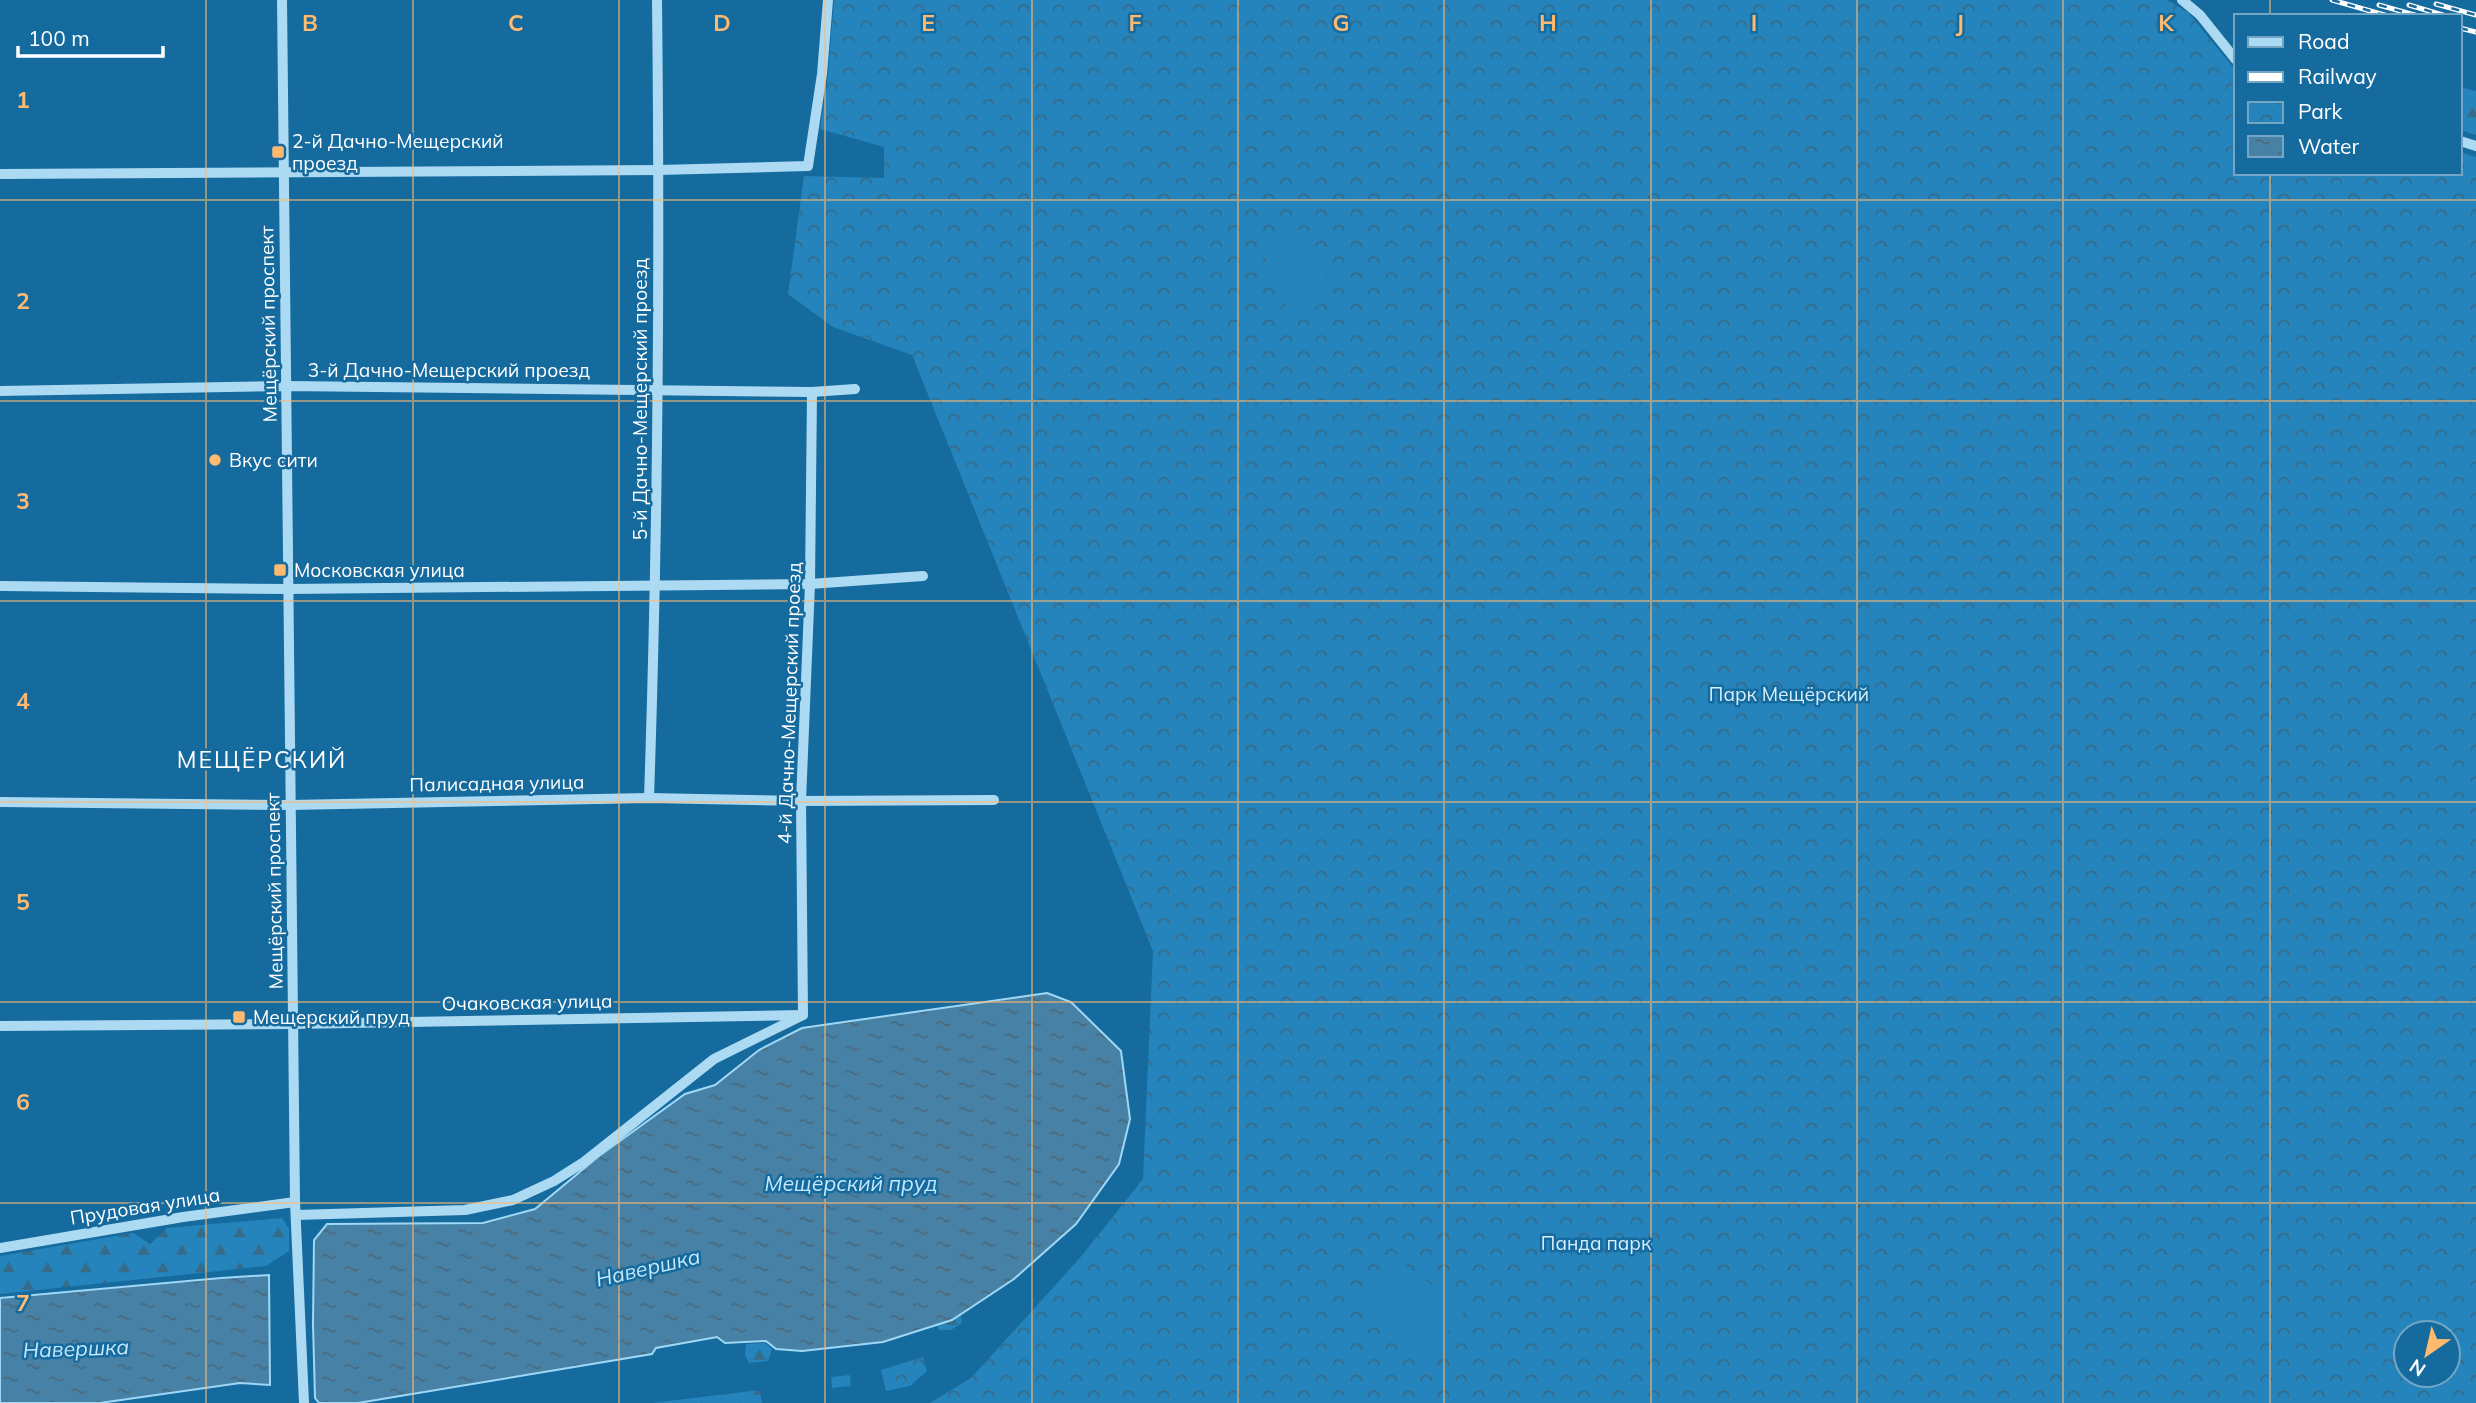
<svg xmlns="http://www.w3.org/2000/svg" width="2476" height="1403" font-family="Mulish,sans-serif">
	<defs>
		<pattern id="forest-firs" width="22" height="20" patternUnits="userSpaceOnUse" patternTransform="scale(1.75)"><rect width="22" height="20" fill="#2484bb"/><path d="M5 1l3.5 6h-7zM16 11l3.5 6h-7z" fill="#366b89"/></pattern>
		<pattern id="park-crowns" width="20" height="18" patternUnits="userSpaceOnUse" patternTransform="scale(1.75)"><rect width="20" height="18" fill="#2484bb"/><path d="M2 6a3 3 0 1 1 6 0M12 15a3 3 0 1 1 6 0" fill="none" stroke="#366b89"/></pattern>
		<pattern id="water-ripples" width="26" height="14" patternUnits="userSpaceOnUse" patternTransform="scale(1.75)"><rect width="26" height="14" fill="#4782a6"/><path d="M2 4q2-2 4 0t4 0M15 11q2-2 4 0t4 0" fill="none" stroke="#496a7e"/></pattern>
	</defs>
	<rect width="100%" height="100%" fill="#156a9e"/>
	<g fill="url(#forest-firs)">
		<path d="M2460 87 2476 91V135L2460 130Z"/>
		<path d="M282 1218 289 1229V1251L266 1266 0 1294V1256L133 1233 150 1244 167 1228Z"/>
		<path d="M961 1315 962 1323 951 1330H939L936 1324 953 1320Z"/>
		<path d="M765 1343 772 1349 768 1361 749 1363 745 1355 746 1344Z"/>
		<path d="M760 1390 762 1403H652Z"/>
	</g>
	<g fill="url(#park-crowns)" fill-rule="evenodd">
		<path d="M834 0H2167L2188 12 2232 66 2236 68V173H2460V152L2476 157V1403H930L971 1378 1079 1259 1143 1179 1153 951 912 355 833 327 788 294 804 176 884 178V147L820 129 828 75ZM2406 1333H2448V1375H2406Z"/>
		<path d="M923 1357 927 1371 910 1386 886 1391 881 1370Z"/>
	</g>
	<g fill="#2484bb">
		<path d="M1305 228 1336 298 1291 317 1261 247Z"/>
		<path d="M1390 1254 1465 1310 1428 1359 1353 1304Z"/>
		<path d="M850 1375 851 1386 832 1388 831 1377Z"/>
	</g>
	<g fill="url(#water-ripples)" stroke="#9fd8f6" stroke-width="2">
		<path d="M1047 993 1071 1002 1121 1051 1130 1119 1119 1164 1076 1224 1014 1279 952 1320 883 1342 802 1351 776 1349 766 1341 725 1343 717 1337 656 1348 652 1354 358 1403H319L315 1398 313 1324 314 1240 327 1224 483 1223 535 1209 599 1156 685 1094 715 1085 759 1050 802 1028Z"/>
		<path d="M269 1275 270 1385 240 1383 100 1403H0V1298L221 1278Z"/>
	</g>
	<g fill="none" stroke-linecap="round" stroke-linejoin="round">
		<g stroke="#acdaf3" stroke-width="10">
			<path d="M282 0 295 1202 304 1403"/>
			<path d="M2182 0 2200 15 2236 60"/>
			<path d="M2460 141 2476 146"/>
			<path d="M0 174 659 170 808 166 822 74 828 0"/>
			<path d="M0 391 287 386 812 392 855 389"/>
			<path d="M0 586 288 589 810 584 923 576"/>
			<path d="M649 798C658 532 660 266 657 0"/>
			<path d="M0 802 290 805 649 798 801 801 994 800"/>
			<path d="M803 1015 801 801 810 584 812 392"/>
			<path d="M0 1026 293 1024 803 1015"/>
			<path d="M296 1215 465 1210 513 1200 554 1181 584 1162 714 1059 801 1016"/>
			<path d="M0 1248 183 1217 295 1202"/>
		</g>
		<defs>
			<g id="rail">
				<path d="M2332 0 2388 16"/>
				<path d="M2436 4 2476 15"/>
				<path d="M2379 5 2418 16"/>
				<path d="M2409 5 2446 16"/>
				<path d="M2460 28 2476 32"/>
			</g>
		</defs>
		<use href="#rail" stroke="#fff" stroke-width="5"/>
		<use href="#rail" stroke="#156a9e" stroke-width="2.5" stroke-dasharray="8" stroke-linecap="butt"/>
	</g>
	<path fill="none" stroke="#ffba6f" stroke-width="2" stroke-opacity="0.55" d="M206 0V1403M413 0V1403M619 0V1403M825 0V1403M1032 0V1403M1238 0V1403M1444 0V1403M1651 0V1403M1857 0V1403M2063 0V1403M2270 0V16M2270 173V1403M0 200H2476M0 401H2476M0 601H2476M0 802H2476M0 1002H2476M0 1203H2476"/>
	<g fill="#ffba6f" stroke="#156a9e" stroke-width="2.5">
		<rect x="271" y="145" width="14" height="14" rx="3.5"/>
		<circle cx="215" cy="460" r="7"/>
		<rect x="273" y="563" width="14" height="14" rx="3.5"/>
		<rect x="232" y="1010" width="14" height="14" rx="3.5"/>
	</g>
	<g text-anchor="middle" stroke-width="5" stroke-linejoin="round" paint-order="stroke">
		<g font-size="19" fill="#fff" stroke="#156a9e" text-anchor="start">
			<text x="292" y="148">2-й Дачно-Мещерский<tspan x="292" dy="22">проезд</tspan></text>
			<text x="229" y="467">Вкус сити</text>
			<text x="294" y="577">Московская улица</text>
			<text x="253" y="1024">Мещерский пруд</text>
		</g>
		<g font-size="19" fill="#fff" stroke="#156a9e">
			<text transform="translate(268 324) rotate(-91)" y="7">Мещёрский проспект</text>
			<text x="449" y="377">3-й Дачно-Мещерский проезд</text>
			<text transform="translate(640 399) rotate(-90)" y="7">5-й Дачно-Мещерский проезд</text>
			<text transform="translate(789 703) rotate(-88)" y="7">4-й Дачно-Мещерский проезд</text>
			<text transform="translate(497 783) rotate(-1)" y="7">Палисадная улица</text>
			<text transform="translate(274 891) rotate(-91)" y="7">Мещёрский проспект</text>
			<text transform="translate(527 1002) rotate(-1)" y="7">Очаковская улица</text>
			<text transform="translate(145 1206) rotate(-9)" y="7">Прудовая улица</text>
		</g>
		<g font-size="19" fill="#d5effd" stroke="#156a9e">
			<text x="1789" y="701">Парк Мещёрский</text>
			<text x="1596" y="1250">Панда парк</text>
		</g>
		<g font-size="21" font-style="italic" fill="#c4e7fb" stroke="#156a9e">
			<text x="851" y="1191">Мещёрский пруд</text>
			<text transform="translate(648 1268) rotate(-13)" y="7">Навершка</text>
			<text transform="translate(76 1349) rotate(-2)" y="7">Навершка</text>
		</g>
		<g font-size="23" letter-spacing="2" fill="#fff" stroke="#156a9e">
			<text x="262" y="768">МЕЩЁРСКИЙ</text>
		</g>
	</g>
	<g font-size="23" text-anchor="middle" font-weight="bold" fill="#ffba6f" stroke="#156a9e" stroke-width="5" stroke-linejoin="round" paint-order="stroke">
		<text x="310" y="31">B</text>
		<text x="516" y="31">C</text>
		<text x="722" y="31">D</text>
		<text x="928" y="31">E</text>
		<text x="1135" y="31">F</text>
		<text x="1341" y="31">G</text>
		<text x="1548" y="31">H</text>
		<text x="1754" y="31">I</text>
		<text x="1960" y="31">J</text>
		<text x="2166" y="31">K</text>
		<text x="23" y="108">1</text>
		<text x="23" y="309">2</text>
		<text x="23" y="509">3</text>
		<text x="23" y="709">4</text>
		<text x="23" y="910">5</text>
		<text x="23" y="1110">6</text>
		<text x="23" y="1311">7</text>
	</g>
	<rect x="2234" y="14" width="228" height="161" fill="#156a9e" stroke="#73a6c5" stroke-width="2"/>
	<rect x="2248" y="37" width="35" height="10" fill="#acdaf3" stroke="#73a6c5" stroke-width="2"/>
	<text x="2298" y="49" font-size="21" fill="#ffffff">Road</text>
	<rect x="2248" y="72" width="35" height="10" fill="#ffffff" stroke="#73a6c5" stroke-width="2"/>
	<text x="2298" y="84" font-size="21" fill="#ffffff">Railway</text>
	<rect x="2248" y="102" width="35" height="21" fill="url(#park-crowns)" stroke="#73a6c5" stroke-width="2"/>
	<text x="2298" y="119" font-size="21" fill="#ffffff">Park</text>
	<rect x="2248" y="136" width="35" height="21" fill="url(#water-ripples)" stroke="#73a6c5" stroke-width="2"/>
	<text x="2298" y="154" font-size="21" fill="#ffffff">Water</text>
	<g transform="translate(2427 1354) rotate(214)"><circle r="33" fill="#156a9e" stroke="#73a6c5" stroke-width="2"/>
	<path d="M0-5L12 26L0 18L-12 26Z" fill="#ffba6f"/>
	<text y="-10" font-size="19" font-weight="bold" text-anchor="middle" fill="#ffffff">N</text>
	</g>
	<path d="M18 46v10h145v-10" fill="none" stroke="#ffffff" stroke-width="3.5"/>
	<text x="28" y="46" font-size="21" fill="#ffffff" stroke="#156a9e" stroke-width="5" paint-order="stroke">100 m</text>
</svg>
